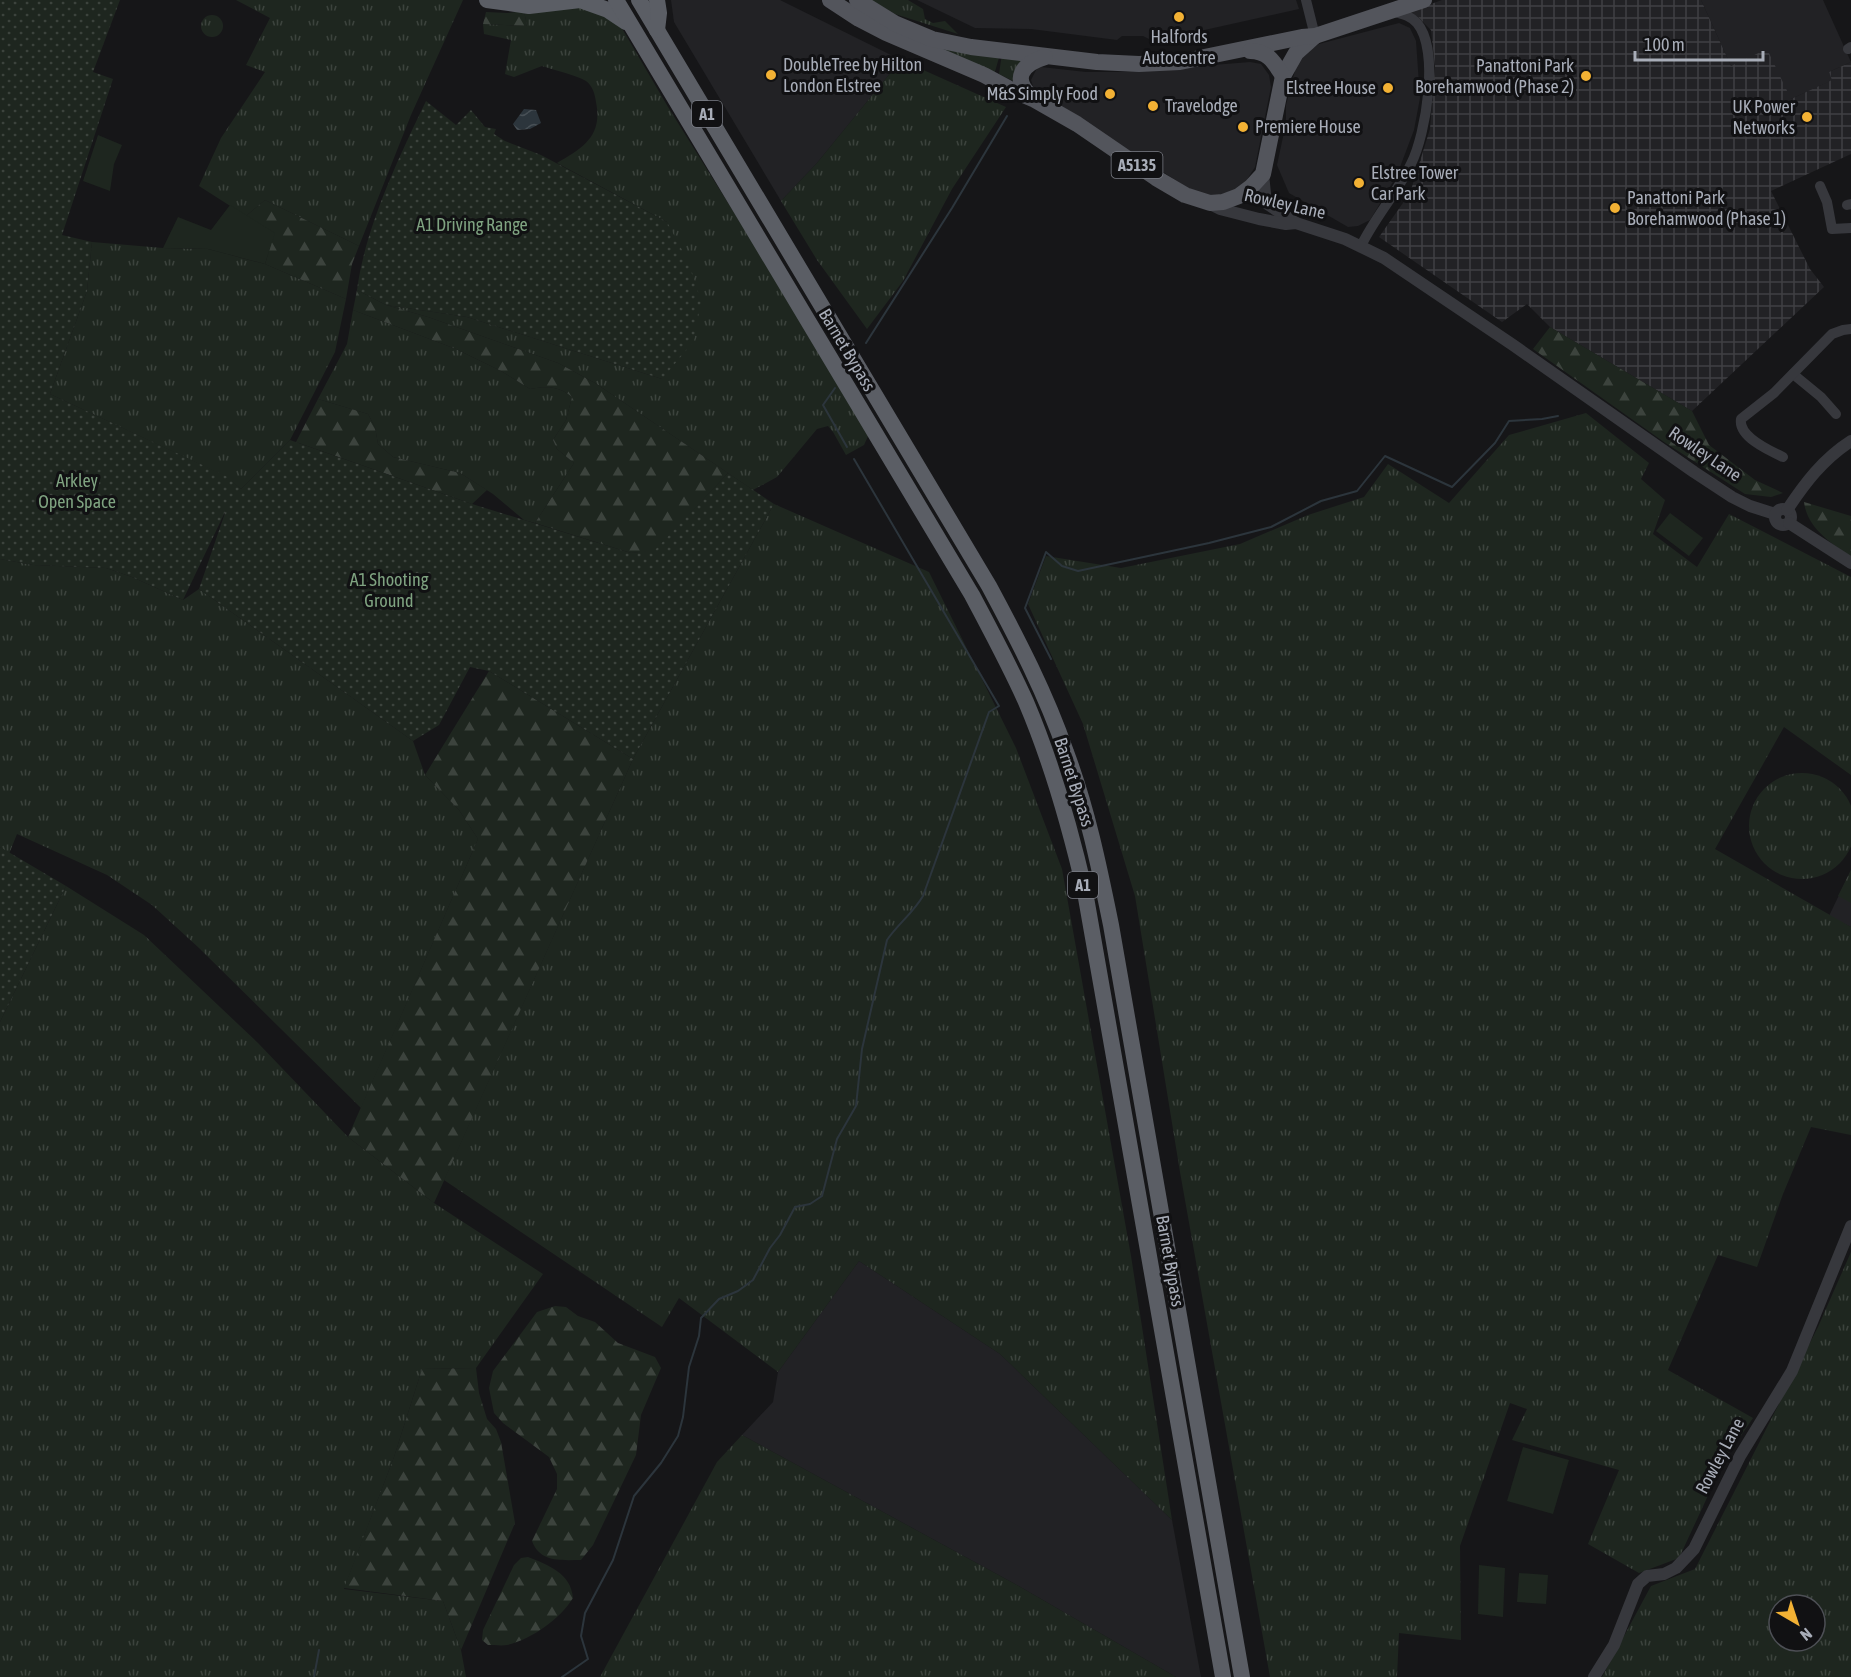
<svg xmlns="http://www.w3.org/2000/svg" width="1851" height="1677" font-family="'Asap Condensed',sans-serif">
	<defs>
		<pattern id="industrial-grid" width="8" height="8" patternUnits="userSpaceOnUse" patternTransform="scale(1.5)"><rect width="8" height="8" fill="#222225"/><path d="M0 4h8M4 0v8" fill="none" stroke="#3f3f43"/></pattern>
		<pattern id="grass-tufts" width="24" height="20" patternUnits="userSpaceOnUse" patternTransform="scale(1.5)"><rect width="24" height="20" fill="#1e261f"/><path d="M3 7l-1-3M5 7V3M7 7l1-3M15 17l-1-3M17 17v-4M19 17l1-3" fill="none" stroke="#3c433d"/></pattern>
		<pattern id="forest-firs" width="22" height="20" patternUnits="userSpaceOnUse" patternTransform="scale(1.5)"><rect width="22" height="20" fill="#1e261f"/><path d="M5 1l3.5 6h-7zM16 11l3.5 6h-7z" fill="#3c433d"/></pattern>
		<pattern id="park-dots" width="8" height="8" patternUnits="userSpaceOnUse" patternTransform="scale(1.5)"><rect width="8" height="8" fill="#1e261f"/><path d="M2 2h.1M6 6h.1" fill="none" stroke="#3c433d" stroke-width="1.8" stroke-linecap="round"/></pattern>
		<pattern id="water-waves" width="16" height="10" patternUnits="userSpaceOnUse" patternTransform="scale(1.5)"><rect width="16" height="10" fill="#2c353c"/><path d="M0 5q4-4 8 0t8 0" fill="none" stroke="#485056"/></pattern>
	</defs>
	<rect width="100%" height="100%" fill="#161618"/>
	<g fill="#222225">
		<path d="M671 0H780L901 60 817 163 781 201 674 22Z"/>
		<path d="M917 0H1296L1299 9 1164 39H1149L1143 36H1122L1117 40 1031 29 975 28Z"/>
		<path d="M1701 0H1823L1851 62 1829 72 1833 80 1791 99 1731 66Z"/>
		<path d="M1399 23 1410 28 1416 41 1420 98 1414 130 1397 175 1370 220 1358 226 1348 227 1289 193 1277 165 1286 123V105L1296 67 1302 56 1311 49 1319 44Z"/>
		<path d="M1250 62 1261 64 1269 75 1271 87 1255 167 1246 181 1235 190 1219 195H1204L1194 192 1034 89 1031 80 1036 70 1041 67 1086 72H1126Z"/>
		<path d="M1851 870V927L1829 916Z"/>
		<path d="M859 1261 1000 1354 1172 1520 1201 1677H1176L1015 1584 742 1435 773 1402 778 1372Z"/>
	</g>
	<path fill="url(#industrial-grid)" d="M1442 0H1701L1731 66 1767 49 1791 99 1832 80 1829 72 1851 62V154L1771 191 1810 269 1824 287 1692 411 1550 327 1527 304 1502 322 1379 237 1410 193 1430 129 1435 67 1431 30 1418 17 1409 12Z"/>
	<g fill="url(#grass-tufts)" fill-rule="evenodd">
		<path d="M236 0H463L411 115 359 246 265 200 246 216 199 186 221 138 265 72 246 65 270 18Z"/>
		<path d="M871 0H908L923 9 925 19 933 23 945 21 958 34 895 14Z"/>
		<path d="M586 4 620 25 668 107 768 267 869 434 864 445 846 455 833 432 828 426 817 429 777 477 753 490 595 383 558 363 428 317 386 305 467 317 662 379 667 222 557 163C583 148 603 136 596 102 595 95 593 86 586 81 576 75 554 70 542 66L514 77 505 74 511 40 484 34 483 24 527 26 524 11Z"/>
		<circle cx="212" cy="26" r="11"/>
		<path d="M888 24 1000 54 994 75Z"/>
		<path d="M1002 54 1027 57 1015 82 999 74Z"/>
		<path d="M901 60 1006 107 952 189 903 281 867 329 817 260 781 201 817 163Z"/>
		<path d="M92 242 163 248 208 249 265 264 346 299 335 352 290 440 241 489 225 476 50 394 87 291Z"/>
		<path d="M353 310 456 349 501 371 530 389C547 386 559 386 572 397L566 420 553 440 557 449 574 463 535 523 524 520 493 494 460 473 393 457 378 444 375 427 368 414 318 399 347 344Z"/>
		<path d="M1586 413 1649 463 1641 479 1665 500 1653 534 1697 567 1729 514 1851 577V775L1784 727 1715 849 1851 927V1135L1811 1127 1783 1194 1757 1267 1718 1255 1668 1370 1753 1418 1725 1459 1679 1558 1639 1573 1588 1544 1619 1470 1512 1440 1527 1409 1510 1403 1460 1546 1461 1640 1399 1633 1397 1677H1270L1180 1172 1135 896 1083 724 1028 604 1046 556 1121 568 1240 544 1308 515 1364 497 1388 464 1449 503 1509 435Z"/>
		<path d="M774 504 929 572 1016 748 1062 869 1131 1256 1172 1520 1000 1354 859 1261 778 1372 679 1298 662 1327 444 1180 633 759Z"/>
		<path d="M0 559 33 565 106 568 132 577 183 600 199 589 413 741 425 775 459 810 478 839 361 1108 199 948 152 905 107 875 17 834 9 854 0 847Z"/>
		<circle cx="1802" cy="826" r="53"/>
		<path d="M1851 870V903L1838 896Z"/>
		<path d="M66 886 144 935 258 1043 348 1137 434 1203 543 1274 476 1368 422 1369 394 1457 344 1589 443 1601 461 1650 466 1677H0V1022Z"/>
		<path d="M1851 1252V1677H1602L1651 1586 1695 1569 1818 1327ZM1779 1605H1815V1641H1779Z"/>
		<path d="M742 1435 1015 1584 1176 1677H600L717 1462Z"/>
	</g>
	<g fill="url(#forest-firs)">
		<path d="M524 11 527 26 483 24 486 12 507 13Z"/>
		<path d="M265 200 359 246 352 264 346 299 265 264 274 233 246 216Z"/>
		<path d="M357 290 386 305 428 317 558 363 595 383 728 473 655 551 631 553 535 523 574 463 557 449 553 440 566 420 572 397C559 386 547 386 530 389L501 371 456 349 353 310Z"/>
		<path d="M1550 327 1692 411 1709 445 1755 480 1783 493 1771 497 1745 494 1664 442 1533 349Z"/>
		<path d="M318 399 368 414 375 427 378 444 393 457 460 473 487 490 472 504 296 442Z"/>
		<path d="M1804 502 1851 516V557C1831 543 1807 528 1804 502Z"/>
		<path d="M489 671 633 759 434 1203 348 1137 478 839 459 810 425 775Z"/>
		<path d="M555 1306 566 1307 578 1316 595 1322 618 1343 655 1357 661 1368 641 1415 636 1455 593 1545 581 1560C562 1560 540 1563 532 1541L557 1489V1474L549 1457 503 1423 494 1413 489 1388 493 1371 537 1312Z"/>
		<path d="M476 1368 479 1393 487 1419 496 1429 501 1442 515 1523 461 1650 443 1601 344 1588 394 1457 422 1369Z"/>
		<path d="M528 1557C548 1565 571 1573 573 1598 560 1619 532 1639 507 1645 502 1646 494 1645 488 1645L482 1640 483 1630 514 1565 521 1558Z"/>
	</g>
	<g fill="url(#park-dots)">
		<path d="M0 0H120L93 72 113 79 62 235 92 242 87 291 50 394 226 476 241 489 290 440 472 504 631 553 655 550 728 473 774 504 633 759 489 671 470 667 439 725 413 741 199 589 226 510 183 600 132 577 106 568 33 565 0 559Z"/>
		<path d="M426 101 456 125 471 110 485 127 496 129 494 134 505 141 541 155 667 222 689 263 701 301 694 341 662 379 467 317 386 305 357 290C365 228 399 157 426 101Z"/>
		<path d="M0 847 66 886 0 1022Z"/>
	</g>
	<g fill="#1e261f">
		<path d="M98 135 122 145 114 164 110 191 83 181Z"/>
		<path d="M230 205 275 233 265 264 208 249 163 248 178 217 211 230Z"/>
		<path d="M1670 513 1703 538 1689 556 1656 531Z"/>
		<path d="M1523 1447 1569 1460 1553 1514 1507 1501Z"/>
		<path d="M1479 1565 1505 1568 1503 1617 1478 1614Z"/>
		<path d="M1519 1573 1548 1575 1546 1604 1517 1602Z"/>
	</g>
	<path fill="url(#water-waves)" d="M524 109 536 110 541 123 530 129 517 130 513 124Z"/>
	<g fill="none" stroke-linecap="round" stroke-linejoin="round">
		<g stroke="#2c353c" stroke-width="2">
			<path d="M866 343 952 208 1007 116"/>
			<path d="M835 388 823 405 847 447"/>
			<path d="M1051 659 1025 608 1046 552 1062 566 1078 571 1209 543 1271 527 1321 501 1357 491 1385 456 1452 487 1495 443 1509 421 1542 419 1558 416"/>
			<path d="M314 1677 319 1650"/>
			<path d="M562 1677 588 1659 581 1636 585 1613 613 1560 634 1496 661 1463 678 1436 683 1417 689 1367 699 1336 701 1318 719 1299 738 1291 753 1280 770 1248 780 1235 795 1207 810 1204 822 1196 837 1139 856 1106 862 1049 887 940C898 924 913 913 923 896L989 712 999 706 854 459"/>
		</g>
		<g stroke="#37383d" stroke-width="10">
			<path d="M1306 0 1315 36"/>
			<path d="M1848 49 1851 47"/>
			<path d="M1820 186 1827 202 1832 229 1851 228"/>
			<path d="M1847 205 1851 204"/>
			<path d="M1361 246C1375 217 1397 193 1411 164 1426 134 1440 50 1417 23 1410 15 1401 14 1392 11"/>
			<path d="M1793 374 1821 397 1836 414"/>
			<path d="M1783 457C1770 451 1738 437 1741 419L1774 393 1832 334 1843 330 1851 329"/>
		</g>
		<g stroke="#37383d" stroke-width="12">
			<path d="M1263 174 1266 203 1296 223"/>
			<path d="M1212 205 1220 209 1259 219 1286 224 1296 223 1345 239 1384 258 1513 345 1694 472 1732 497 1750 506 1775 514"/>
			<circle cx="1783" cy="517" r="8"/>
			<path d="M1787 510C1805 483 1823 459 1851 441"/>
			<path d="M1789 523 1851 563"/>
			<path d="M1594 1677 1614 1645 1638 1584 1647 1576 1664 1574 1676 1568 1694 1549 1740 1456 1792 1371 1851 1226"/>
		</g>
		<g stroke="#53555c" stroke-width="16">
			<path d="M830 0 859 19 886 33 984 75 1010 89 1035 100 1077 124 1156 178 1185 195 1210 203 1223 202 1239 196 1251 187 1263 174 1283 76 1296 53 1315 36"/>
			<path d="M857 0 896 24 932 39 971 47 1097 62 1139 64 1180 62 1302 37 1315 36 1424 0"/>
			<path d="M1250 51C1268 51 1274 62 1283 76"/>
			<path d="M1032 97C1011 79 1022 64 1045 57"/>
		</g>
		<g stroke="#5b5e65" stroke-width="16">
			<path d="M487 0 529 6 580 0 608 10 626 22"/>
			<path d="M616 0 972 595C991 631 1010 666 1026 702 1052 763 1070 827 1085 892L1223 1677"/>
			<path d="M639 0 989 586C1018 640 1046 694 1066 752 1087 808 1099 866 1111 925L1242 1677"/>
			<path d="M657 30 659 13 657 0"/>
		</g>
	</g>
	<g fill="#f2b134" stroke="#111113" stroke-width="2">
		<circle cx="1179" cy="17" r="6"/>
		<circle cx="771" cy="75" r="6"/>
		<circle cx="1586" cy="76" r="6"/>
		<circle cx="1388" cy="88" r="6"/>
		<circle cx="1110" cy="94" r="6"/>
		<circle cx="1153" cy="106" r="6"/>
		<circle cx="1807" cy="117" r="6"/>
		<circle cx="1243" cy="127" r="6"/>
		<circle cx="1359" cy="183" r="6"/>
		<circle cx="1615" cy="208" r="6"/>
	</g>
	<g text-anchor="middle" stroke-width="6" stroke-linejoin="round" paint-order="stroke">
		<g fill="#111113" stroke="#7b7e86" stroke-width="1.5">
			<rect x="692" y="101" width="30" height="26" rx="4.5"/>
			<rect x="1111.5" y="152" width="51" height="26" rx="4.5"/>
			<rect x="1068" y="872" width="30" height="26" rx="4.5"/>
		</g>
		<g font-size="16" font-weight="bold" fill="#a8adb8">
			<text x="707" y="120">A1</text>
			<text x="1137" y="171">A5135</text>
			<text x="1083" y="891">A1</text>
		</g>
		<g font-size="18" fill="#a8adb8" stroke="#111113" text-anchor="start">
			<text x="1179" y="43" text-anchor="middle">Halfords<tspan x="1179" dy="21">Autocentre</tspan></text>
			<text x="783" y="71">DoubleTree by Hilton<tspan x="783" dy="21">London Elstree</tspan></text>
			<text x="1574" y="72" text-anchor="end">Panattoni Park<tspan x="1574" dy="21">Borehamwood (Phase 2)</tspan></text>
			<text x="1376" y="94" text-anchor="end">Elstree House</text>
			<text x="1098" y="100" text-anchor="end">M&amp;S Simply Food</text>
			<text x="1165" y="112">Travelodge</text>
			<text x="1795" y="113" text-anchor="end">UK Power<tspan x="1795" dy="21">Networks</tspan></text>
			<text x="1255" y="133">Premiere House</text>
			<text x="1371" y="179">Elstree Tower<tspan x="1371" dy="21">Car Park</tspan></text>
			<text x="1627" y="204">Panattoni Park<tspan x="1627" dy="21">Borehamwood (Phase 1)</tspan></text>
		</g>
		<g font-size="18" fill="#a8adb8" stroke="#111113">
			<text transform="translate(1285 204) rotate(13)" y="6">Rowley Lane</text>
			<text transform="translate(847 350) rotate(59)" y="6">Barnet Bypass</text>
			<text transform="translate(1705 454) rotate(34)" y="6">Rowley Lane</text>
			<text transform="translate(1074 782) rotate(72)" y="6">Barnet Bypass</text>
			<text transform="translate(1170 1261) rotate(80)" y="6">Barnet Bypass</text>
			<text transform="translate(1720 1456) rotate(-62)" y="6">Rowley Lane</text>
		</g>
		<g font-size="18" fill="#7fa381" stroke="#111113">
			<text x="472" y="231">A1 Driving Range</text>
			<text x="77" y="487">Arkley<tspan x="77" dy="21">Open Space</tspan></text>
			<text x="389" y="586">A1 Shooting<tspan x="389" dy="21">Ground</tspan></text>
		</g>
	</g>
	<g transform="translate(1797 1623) rotate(141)"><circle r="28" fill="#111113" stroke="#4d4f55" stroke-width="1.5"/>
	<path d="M0-4.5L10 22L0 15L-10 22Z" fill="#f2b134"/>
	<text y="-9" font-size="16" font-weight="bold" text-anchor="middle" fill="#a8adb8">N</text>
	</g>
	<path d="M1635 51v9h128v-9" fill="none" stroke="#a8adb8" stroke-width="3"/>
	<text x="1644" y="51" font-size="18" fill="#a8adb8" stroke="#111113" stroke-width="4.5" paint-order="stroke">100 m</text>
</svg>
